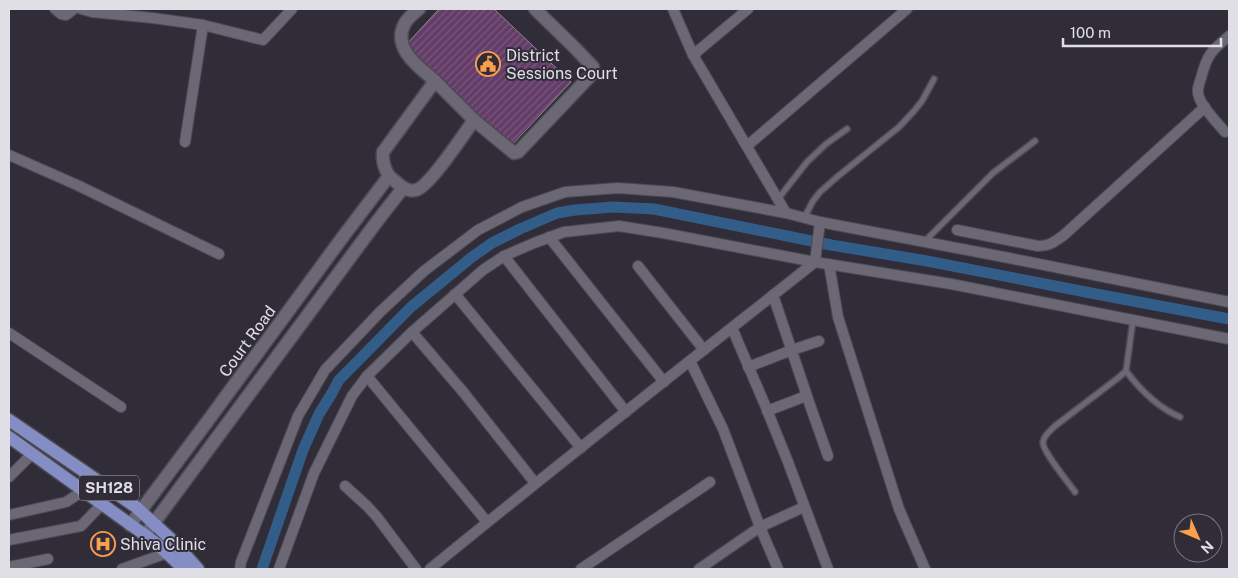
<svg xmlns="http://www.w3.org/2000/svg" width="1238" height="578" font-family="'Public Sans',sans-serif">
	<defs>
		<pattern id="building-hatch" width="6" height="6" patternUnits="userSpaceOnUse" patternTransform="scale(1.25)"><rect width="6" height="6" fill="#643c68"/><path d="M-1 1l2-2M0 6l6-6M5 7l2-2" fill="none" stroke="#7a587e"/></pattern>
	</defs>
	<rect width="100%" height="100%" fill="#302d38"/>
	<g fill="none" stroke-linecap="round" stroke-linejoin="round">
		<path stroke="#335d89" stroke-width="11" d="M262 569 303 450 319 414 332 393 339 380 411 307 472 257 492 243 520 229 557 213 575 210 613 207 654 209 831 245 927 261 1096 294 1229 319"/>
	</g>
	<g fill="url(#building-hatch)" stroke="#8e848f">
		<path d="M439 9H494L571 82 510 147 405 46Z"/>
		<path d="M104 532 113 540 103 551 94 543Z"/>
	</g>
	<g fill="none" stroke-linecap="round" stroke-linejoin="round">
		<defs>
			<g id="lane">
				<path d="M778 199 807 162 826 144 847 129"/>
				<path d="M804 218 813 201 820 192 837 177 899 127 914 111 922 101 934 79"/>
				<path d="M925 241 993 173 1035 141"/>
				<path d="M1126 371C1141 391 1157 407 1180 417"/>
				<path d="M1075 492C1069 483 1042 451 1043 442 1044 435 1051 430 1055 426L1118 378 1126 371 1133 320"/>
			</g>
			<g id="street">
				<path d="M55 9 61 14 66 15 74 9"/>
				<path d="M81 9 92 12 153 18 203 25 263 40 292 9"/>
				<path d="M673 9 693 55 786 213"/>
				<path d="M693 55 748 9"/>
				<path d="M1225 132C1217 122 1203 109 1199 97 1196 90 1199 85 1201 78 1207 55 1211 51 1229 36"/>
				<path d="M185 142 203 25"/>
				<path d="M747 146 907 9"/>
				<path d="M9 155 77 185 219 254"/>
				<path d="M957 230 1038 246C1050 246 1054 242 1064 235L1205 107"/>
				<path d="M549 237 664 382"/>
				<path d="M504 256 626 412"/>
				<path d="M829 264 838 317 899 509 925 569"/>
				<path d="M638 266 704 350"/>
				<path d="M455 294 581 448"/>
				<path d="M773 295 811 408 828 456"/>
				<path d="M732 328 765 405 788 462 828 569"/>
				<path d="M412 332 464 393 535 483"/>
				<path d="M9 333 121 407"/>
				<path d="M690 361 723 429 760 527 804 507"/>
				<path d="M748 367 792 350 819 341"/>
				<path d="M367 376 487 522"/>
				<path d="M767 411 806 396"/>
				<path d="M9 477 32 454"/>
				<path d="M345 486 367 506 377 517 416 569"/>
				<path d="M9 515 66 502 83 491"/>
				<path d="M9 540 81 526 102 504"/>
				<path d="M9 567 48 559"/>
				<path d="M122 569 167 553"/>
				<path d="M240 569 241 562 298 416 325 370 380 312 424 271 478 230 522 207 565 192 618 188 673 192 786 213 820 222 1009 258 1229 302"/>
				<path d="M279 569 314 473 352 396 367 376 412 332 483 270 504 256 534 243 564 232 619 226 663 233 815 262 951 284 1229 339"/>
				<path d="M430 569C557 465 686 364 815 262L820 222"/>
				<path d="M581 569 710 482"/>
				<path d="M699 569 760 527 778 569"/>
			</g>
			<g id="secondary">
				<path d="M419 9C414 13 408 18 405 23 391 48 419 67 435 81"/>
				<path d="M474 120 514 153 518 152 592 74 593 67 576 49 535 9"/>
				<path d="M130 525 207 422 342 238 389 176C384 168 382 161 383 152L435 81 474 120C464 134 429 187 416 190 405 193 397 182 389 176"/>
				<path d="M145 535 375 224 403 188"/>
			</g>
			<g id="primary">
				<path d="M9 420 136 507 174 542 198 569"/>
				<path d="M9 437 156 543 184 569"/>
			</g>
		</defs>
		<use href="#lane" stroke="#4c4a53" stroke-width="8"/>
		<use href="#street" stroke="#4c4a53" stroke-width="12"/>
		<use href="#secondary" stroke="#4c4a53" stroke-width="15"/>
		<use href="#primary" stroke="#4c4a53" stroke-width="15"/>
		<use href="#lane" stroke="#6b6774" stroke-width="5"/>
		<use href="#street" stroke="#6b6774" stroke-width="10"/>
		<use href="#secondary" stroke="#6b6774" stroke-width="12"/>
		<use href="#primary" stroke="#858dc5" stroke-width="12"/>
	</g>
	<defs>
		<symbol id="civic-ring" viewBox="-11 -11 22 22"><circle r="9.5" fill="#302d38" stroke="#fa9f4e" stroke-width="1.5"/><path d="M-.6-6.5H3V-4.5H.6V-3L4-1V1h2V6H-6V1h2V-1L-.6-3ZM-1.2 2.5V6h2.4V2.5Z" fill="#fa9f4e"/></symbol>
		<symbol id="hospital-ring" viewBox="-11 -11 22 22"><circle r="9.5" fill="#302d38" stroke="#fa9f4e" stroke-width="1.5"/><path d="M-5-5h3v3.5h4V-5h3V5h-3V1.5h-4V5h-3Z" fill="#fa9f4e"/></symbol>
	</defs>
	<g fill-rule="evenodd">
		<use href="#civic-ring" x="474" y="50" width="28" height="28"/>
		<use href="#hospital-ring" x="89" y="530" width="28" height="28"/>
	</g>
	<g text-anchor="middle" stroke-width="4" stroke-linejoin="round" paint-order="stroke">
		<rect fill="#302d38" stroke="#acaab2" stroke-width="1" x="79" y="475.5" width="60" height="25" rx="4"/>
		<g font-size="15" font-weight="bold" fill="#e1dfe6">
			<text x="109" y="493">SH128</text>
		</g>
		<g font-size="16" fill="#e1dfe6" stroke="#302d38" text-anchor="start">
			<text x="506" y="61">District<tspan x="506" dy="18">Sessions Court</tspan></text>
			<text x="120" y="550">Shiva Clinic</text>
		</g>
		<g font-size="16" fill="#e1dfe6" stroke="#302d38">
			<text transform="translate(247 341) rotate(-54)" y="6">Court Road</text>
		</g>
	</g>
	<rect width="1238" height="578" fill="none" stroke="#e1dfe6" stroke-width="20"/>
	<g transform="translate(1198 538) rotate(135)"><circle r="24" fill="#302d38" stroke="#77747e"/>
	<path d="M0-4L9 19L0 12L-9 19Z" fill="#fa9f4e"/>
	<text y="-8" font-size="14" font-weight="bold" text-anchor="middle" fill="#e1dfe6">N</text>
	</g>
	<path d="M1063 38v8h158v-8" fill="none" stroke="#e1dfe6" stroke-width="2.5"/>
	<text x="1070" y="38" font-size="15" fill="#e1dfe6" stroke="#302d38" stroke-width="4" paint-order="stroke">100 m</text>
</svg>
